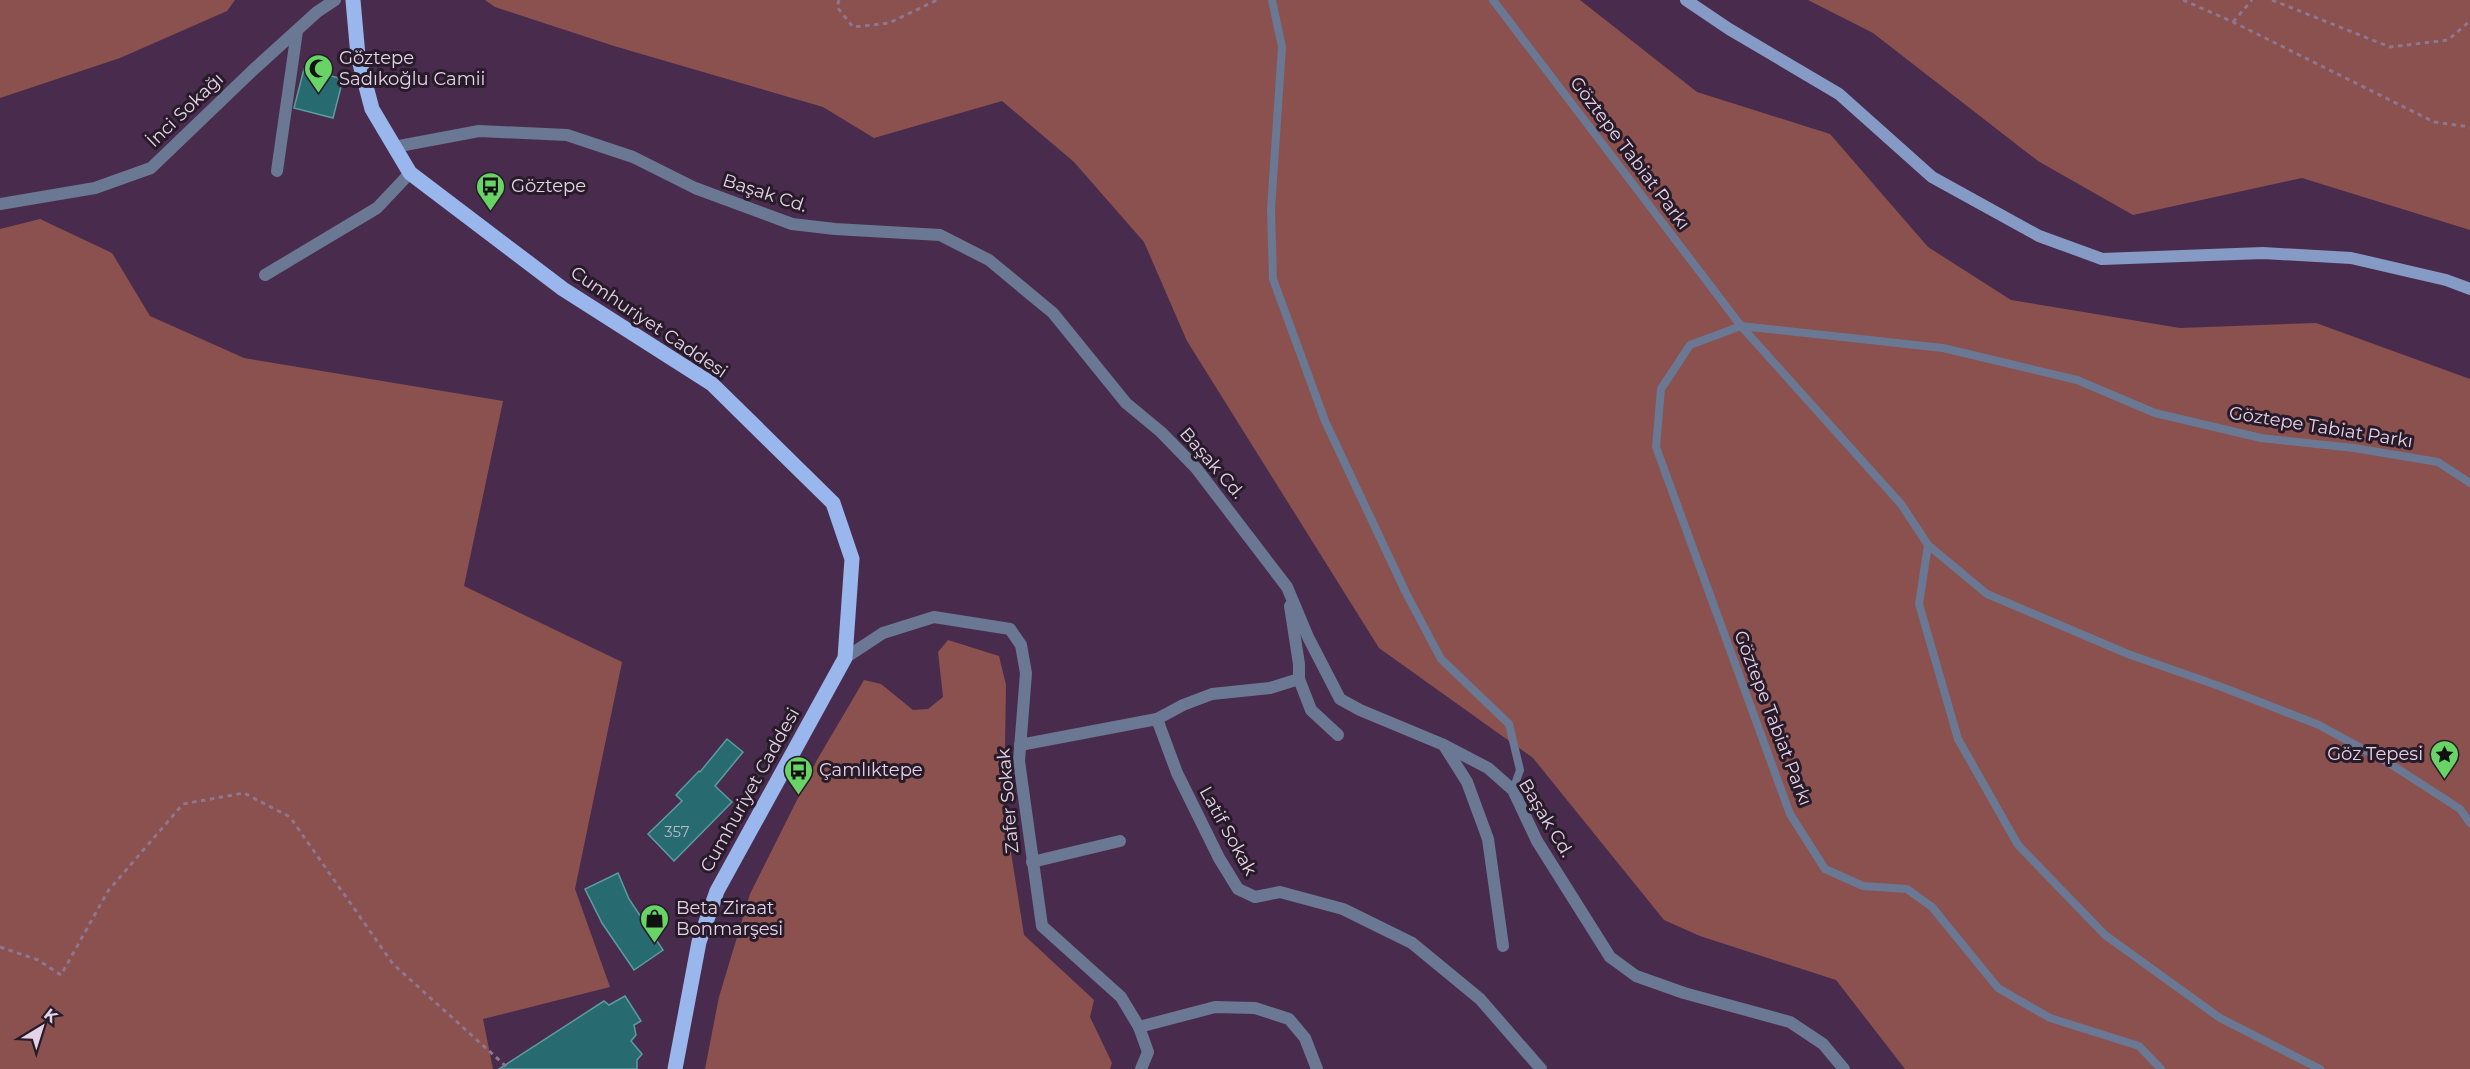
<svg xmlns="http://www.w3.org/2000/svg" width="2470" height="1069" font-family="Montserrat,sans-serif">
	<rect width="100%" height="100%" fill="#492c4d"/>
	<g fill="#8b514e">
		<path d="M0 0H235L227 11 120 58 0 98Z"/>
		<path d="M485 0H1580L1697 92 1830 134 1928 247 2011 300 2180 328 2316 323 2470 379V1069H1905L1836 980 1700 936 1664 920 1533 758 1379 648 1187 341 1144 242 1074 162 1002 101 874 138 823 107 614 46 495 7Z"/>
		<path d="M1808 0H2470V230L2302 178 2133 215 2038 161 1873 33Z"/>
		<path d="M40 219 112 253 150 316 244 358 503 401 464 586 622 662 575 889 610 987 483 1019 493 1069H0V229Z"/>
		<path d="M948 640 999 656 1006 685 1004 808 1024 935 1094 1000 1090 1017 1112 1063 1110 1069H705L719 997 750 894 817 760 864 680 881 684 913 710 928 709 943 697 938 652Z"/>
	</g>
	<g fill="#276a70" stroke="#5b9ca2" stroke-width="1.5">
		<path d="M304 69 343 79 333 118 294 108Z"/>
		<path d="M727 739 743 752 715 786 732 802 674 861 648 834 682 801 676 795 699 771 700 772Z"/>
		<path d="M618 873 629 899 663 950 634 970 602 923 585 889Z"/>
		<path d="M625 996 641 1021 634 1025 636 1035 631 1041 642 1054 637 1060V1069H499L604 1001 609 1005Z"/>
	</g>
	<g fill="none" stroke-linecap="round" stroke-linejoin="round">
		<g stroke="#8e7691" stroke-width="3" stroke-dasharray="4.5 4.5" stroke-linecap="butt">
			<path d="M839 0 837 7 853 27 889 23 937 0"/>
			<path d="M2183 0 2233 22 2434 122 2470 127"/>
			<path d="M2272 0 2390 47 2448 40 2470 21"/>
			<path d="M2233 22 2252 0"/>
			<path d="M0 947 38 960 61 975 108 891 183 804 244 793 290 817 393 964 509 1069"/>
		</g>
		<g stroke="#6a7893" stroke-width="8">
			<path d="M1272 0 1282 47 1271 209 1273 279 1325 421 1406 593 1441 659 1509 724 1520 770 1513 790"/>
			<path d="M1493 0 1741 326 1901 504 1928 545 1987 594 2128 654 2219 686 2319 725 2392 765 2460 809 2470 823"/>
			<path d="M1928 545 1919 604 1958 739 2018 845 2105 935 2220 1018 2320 1069"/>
			<path d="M2161 1069 2139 1046 2050 1018 1998 988 1932 907 1907 889 1863 886 1825 869 1790 814 1656 447 1661 389 1690 345 1741 326 1943 348 2077 380 2155 413 2261 438 2354 448 2438 462 2470 483"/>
		</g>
		<g stroke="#6a7893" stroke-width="12">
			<path d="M394 147 479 131 567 135 633 157 695 188 792 224 835 229 940 235 989 260 1053 313 1126 403 1161 432 1196 468 1287 587 1308 637 1340 699 1360 710 1444 745 1488 768 1513 790 1537 841 1610 957 1636 976 1684 993 1790 1022 1823 1044 1844 1069"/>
			<path d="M277 171 297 31"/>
			<path d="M0 204 95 188 151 168 252 71 317 12 335 0"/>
			<path d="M265 275 377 208 410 173"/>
			<path d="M845 658 883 633 934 617 1010 629 1021 645 1026 673 1019 761 1042 926 1121 997 1139 1027 1148 1052 1141 1069"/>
			<path d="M1299 679 1311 710 1338 735"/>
			<path d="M1157 719 1177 773 1219 858 1238 889 1255 897 1280 892 1343 909 1412 943 1480 999 1541 1069"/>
			<path d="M1020 745 1157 719 1183 705 1212 694 1270 688 1299 679V664L1290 606"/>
			<path d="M1445 747 1467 782 1488 839 1503 946"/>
			<path d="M1032 862 1120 841"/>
			<path d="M1139 1027 1215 1007 1255 1008 1289 1019 1305 1038 1317 1069"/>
		</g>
		<path stroke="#859bc6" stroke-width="12" d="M1686 0 1729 29 1839 94 1932 177 2039 236 2102 259 2263 253 2351 258 2446 280 2470 289"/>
		<path stroke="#99b6ed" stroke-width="15" d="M353 0 358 56 372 109 410 173 563 289 712 384 833 503 852 559 845 658 717 891 699 942 675 1069"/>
	</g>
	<defs>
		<symbol id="mosque-pin" viewBox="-11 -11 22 30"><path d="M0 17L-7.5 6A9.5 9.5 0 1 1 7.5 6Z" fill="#67d465" stroke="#281b29"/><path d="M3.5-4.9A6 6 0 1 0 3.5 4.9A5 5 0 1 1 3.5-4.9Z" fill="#111"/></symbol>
		<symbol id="bus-pin" viewBox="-11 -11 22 30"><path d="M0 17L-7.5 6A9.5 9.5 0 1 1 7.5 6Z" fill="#67d465" stroke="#281b29"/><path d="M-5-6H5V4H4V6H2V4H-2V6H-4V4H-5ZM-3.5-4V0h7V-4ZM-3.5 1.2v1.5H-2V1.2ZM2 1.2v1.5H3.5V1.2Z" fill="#111"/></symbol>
		<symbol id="sight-pin" viewBox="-11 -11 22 30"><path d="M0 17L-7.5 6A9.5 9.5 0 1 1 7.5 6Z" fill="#67d465" stroke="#281b29"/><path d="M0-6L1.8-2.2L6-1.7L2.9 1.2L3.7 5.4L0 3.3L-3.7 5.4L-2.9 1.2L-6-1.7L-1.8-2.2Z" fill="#111"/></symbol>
		<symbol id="shop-pin" viewBox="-11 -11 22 30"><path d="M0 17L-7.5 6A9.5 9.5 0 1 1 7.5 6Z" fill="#67d465" stroke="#281b29"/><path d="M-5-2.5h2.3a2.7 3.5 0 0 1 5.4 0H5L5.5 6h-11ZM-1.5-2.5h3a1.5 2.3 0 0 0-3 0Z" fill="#111"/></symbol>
	</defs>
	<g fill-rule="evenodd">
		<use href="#mosque-pin" x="302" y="52" width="33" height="45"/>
		<use href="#bus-pin" x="474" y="170" width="33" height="45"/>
		<use href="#sight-pin" x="2428" y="738" width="33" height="45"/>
		<use href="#bus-pin" x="782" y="754" width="33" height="45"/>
		<use href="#shop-pin" x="638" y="902" width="33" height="45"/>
	</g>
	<g text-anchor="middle" stroke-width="6" stroke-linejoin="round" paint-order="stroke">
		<g font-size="15" fill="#b5b8c8">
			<text x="677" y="837">357</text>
		</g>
		<g font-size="18" fill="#e4d2e6" stroke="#281b29" text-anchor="start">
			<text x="339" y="64">Göztepe<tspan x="339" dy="21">Sadıkoğlu Camii</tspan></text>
			<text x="511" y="192">Göztepe</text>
			<text x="2423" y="760" text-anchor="end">Göz Tepesi</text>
			<text x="819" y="776">Çamlıktepe</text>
			<text x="676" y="914">Beta Ziraat<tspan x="676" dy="21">Bonmarşesi</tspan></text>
		</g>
		<g font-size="18" fill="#e4d2e6" stroke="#281b29">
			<text transform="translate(185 110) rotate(-44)" y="6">İnci Sokağı</text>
			<text transform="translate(1630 153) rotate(53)" y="6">Göztepe Tabiat Parkı</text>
			<text transform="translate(765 193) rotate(18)" y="6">Başak Cd.</text>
			<text transform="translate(649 322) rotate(34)" y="6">Cumhuriyet Caddesi</text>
			<text transform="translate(2321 427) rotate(9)" y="6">Göztepe Tabiat Parkı</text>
			<text transform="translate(1212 463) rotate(49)" y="6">Başak Cd.</text>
			<text transform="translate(1773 718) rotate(69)" y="6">Göztepe Tabiat Parkı</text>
			<text transform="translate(750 790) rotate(-61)" y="6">Cumhuriyet Caddesi</text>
			<text transform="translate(1008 801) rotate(-95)" y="6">Zafer Sokak</text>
			<text transform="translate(1546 818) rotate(59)" y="6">Başak Cd.</text>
			<text transform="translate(1228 831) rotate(61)" y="6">Latif Sokak</text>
		</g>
	</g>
	<g transform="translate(42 1027) rotate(38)" stroke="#281b29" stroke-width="4.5" paint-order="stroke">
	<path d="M0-4.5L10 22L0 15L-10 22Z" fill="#e4d2e6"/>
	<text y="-9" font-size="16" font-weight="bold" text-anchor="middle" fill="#e4d2e6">K</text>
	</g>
</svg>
